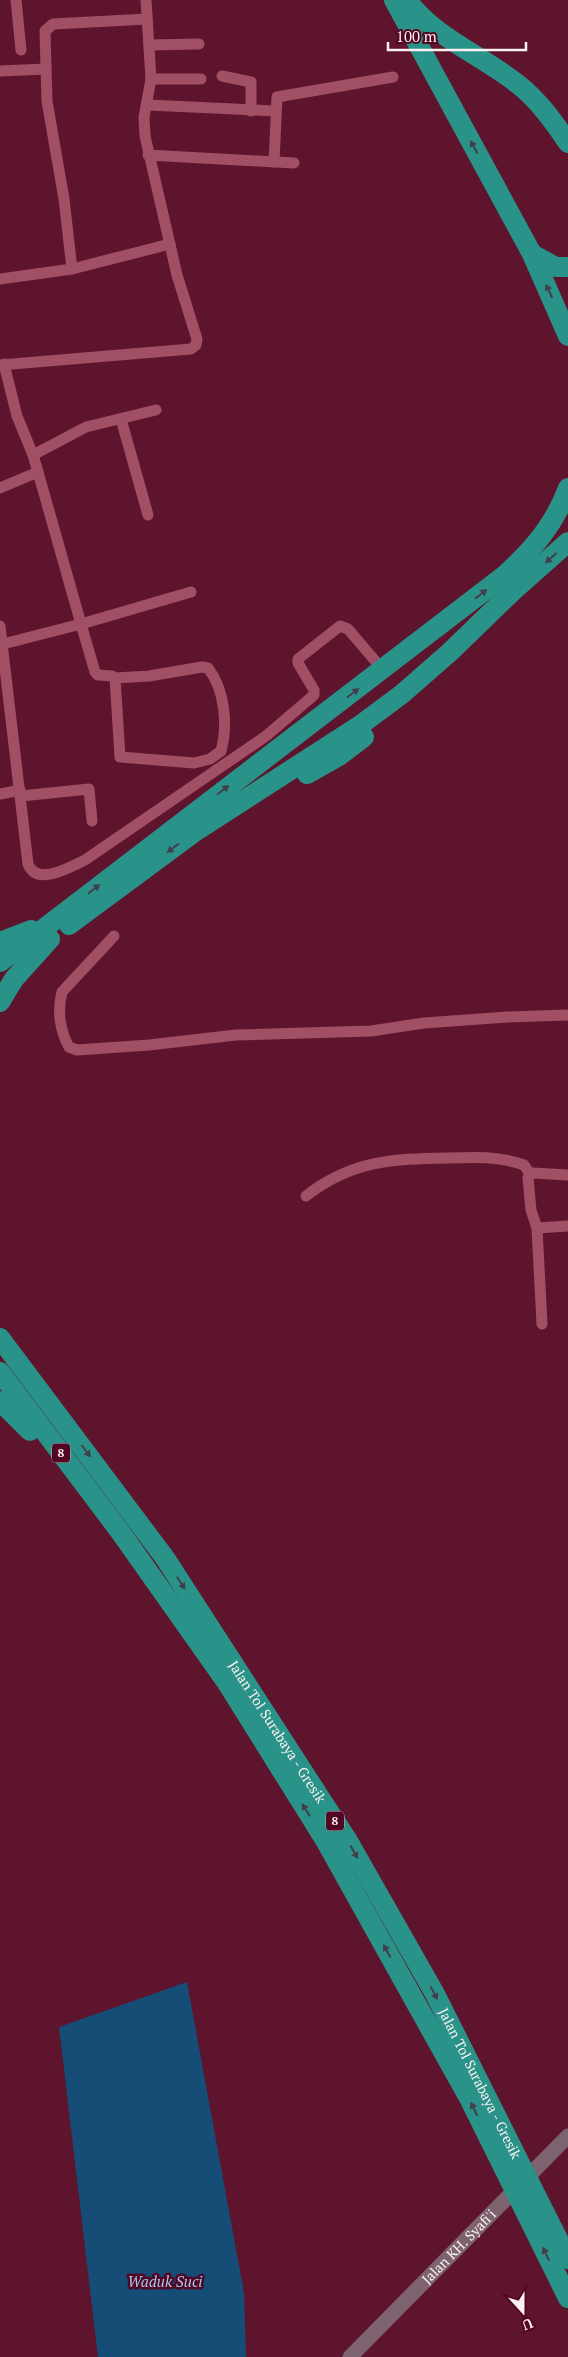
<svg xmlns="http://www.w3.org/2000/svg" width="568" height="2357" font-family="'PT Serif',serif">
	<rect width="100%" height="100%" fill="#5f142d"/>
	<path fill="#154d77" d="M187 1982 244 2293 246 2357H98L59 2027Z"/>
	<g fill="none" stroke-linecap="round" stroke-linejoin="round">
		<g stroke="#a04f64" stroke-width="11">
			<path d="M16 0 21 50"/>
			<path d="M149 45 199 44"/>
			<path d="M0 71 46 69"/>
			<path d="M222 76 251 82V111"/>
			<path d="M151 79H201"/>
			<path d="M148 105 275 111"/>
			<path d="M148 155 294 163"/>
			<path d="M274 162 277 97 393 77"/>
			<path d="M72 269 64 199 47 101 45 31 53 24 147 19"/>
			<path d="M0 279 72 269 170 244"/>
			<path d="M4 364 17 416 33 455"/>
			<path d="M0 365 191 349 196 345 197 339 177 275 145 136 144 117 151 79 146 0"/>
			<path d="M121 419 148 515"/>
			<path d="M38 472 81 624 191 592"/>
			<path d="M0 488 38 472 33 455 86 427 156 410"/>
			<path d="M0 626 28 864C37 887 70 867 85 860L266 736 314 695V690L298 663V659L340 626 348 629 383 670"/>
			<path d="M3 644 81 624 95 672 98 675 112 676 115 678 120 757 194 763 210 759 221 751C228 725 225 690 208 668L202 667 149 676 115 678"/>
			<path d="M0 794 20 790"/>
			<path d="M21 796 89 789 92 821"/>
			<path d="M114 936 62 992C57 1011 60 1031 69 1047L77 1050 149 1045 236 1035 371 1031 424 1023 507 1017 568 1015"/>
			<path d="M306 1196C352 1160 393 1159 448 1158 474 1157 499 1156 524 1165L530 1174"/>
			<path d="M537 1228 568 1226"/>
			<path d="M542 1324 537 1228 531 1210 528 1178 530 1174 533 1173 568 1175"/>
		</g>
		<path stroke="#7d636f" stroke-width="15" id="s1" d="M350 2357 568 2136"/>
		<g stroke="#2a9389" stroke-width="20">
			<path d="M394 0 532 254 568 336"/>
			<path d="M407 0C435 38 483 56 519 85 539 101 554 122 568 143"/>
			<path d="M532 254 556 267H568"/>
			<path d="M307 774 339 756 364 737"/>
			<path d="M69 925 196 831 359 726 402 694 450 652 513 591 568 542"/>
			<path d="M0 942 31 930"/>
			<path d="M0 962 505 575C533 549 555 524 568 488"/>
			<path d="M0 1002 14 979 50 939"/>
			<path id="s2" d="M0 1338 165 1558 348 1841 435 1994 568 2259"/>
			<path d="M0 1372 121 1533 227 1683 325 1840 470 2100 568 2298"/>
			<path d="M0 1401 30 1431"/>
		</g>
	</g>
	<defs><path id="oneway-solid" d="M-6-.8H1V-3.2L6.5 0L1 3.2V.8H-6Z" transform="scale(1.25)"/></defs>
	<g fill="#433e4c">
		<use href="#oneway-solid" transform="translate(474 147) rotate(-119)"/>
		<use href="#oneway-solid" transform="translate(549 291) rotate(-115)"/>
		<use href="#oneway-solid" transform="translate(551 558) rotate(138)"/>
		<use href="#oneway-solid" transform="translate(481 594) rotate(-38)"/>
		<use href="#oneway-solid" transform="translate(353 693) rotate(-37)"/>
		<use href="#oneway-solid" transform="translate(223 790) rotate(-37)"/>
		<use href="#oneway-solid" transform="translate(173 848) rotate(143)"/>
		<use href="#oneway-solid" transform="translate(94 889) rotate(-38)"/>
		<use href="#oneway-solid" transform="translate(86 1451) rotate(53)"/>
		<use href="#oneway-solid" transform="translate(181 1583) rotate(57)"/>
		<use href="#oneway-solid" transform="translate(306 1810) rotate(-122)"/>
		<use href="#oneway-solid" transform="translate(354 1852) rotate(60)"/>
		<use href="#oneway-solid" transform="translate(387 1951) rotate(-119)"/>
		<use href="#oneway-solid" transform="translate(434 1993) rotate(62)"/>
		<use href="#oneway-solid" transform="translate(474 2109) rotate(-116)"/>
		<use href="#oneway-solid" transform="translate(546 2254) rotate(-116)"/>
	</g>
	<g text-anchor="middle" stroke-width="5" stroke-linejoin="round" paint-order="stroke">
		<g fill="#530623" stroke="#c8aab4" stroke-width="1">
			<rect x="52" y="1443.5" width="18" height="19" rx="4"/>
			<rect x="326" y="1811.5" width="18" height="19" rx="4"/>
		</g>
		<g font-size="12" font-weight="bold" fill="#faf1f2">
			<text x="61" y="1457">8</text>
			<text x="335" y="1825">8</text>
		</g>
		<g font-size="14" fill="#faf1f2" stroke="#530623">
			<text dy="5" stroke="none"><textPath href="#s2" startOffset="482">Jalan Tol Surabaya - Gresik</textPath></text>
			<text dy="5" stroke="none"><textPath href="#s2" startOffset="888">Jalan Tol Surabaya - Gresik</textPath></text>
			<text dy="5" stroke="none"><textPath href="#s1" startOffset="155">Jalan KH. Syafi'i</textPath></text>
		</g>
		<g font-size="15" font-style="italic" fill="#9fcbf2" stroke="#530623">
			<text x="165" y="2287">Waduk Suci</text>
		</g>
	</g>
	<g transform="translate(523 2312) rotate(159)" stroke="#530623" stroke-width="4" paint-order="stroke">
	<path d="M0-4L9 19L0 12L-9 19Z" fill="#faf1f2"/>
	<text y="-8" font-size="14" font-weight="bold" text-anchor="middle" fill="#faf1f2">U</text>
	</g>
	<path d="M388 42v8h138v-8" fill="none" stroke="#faf1f2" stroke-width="2.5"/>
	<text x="396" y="42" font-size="15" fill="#faf1f2" stroke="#530623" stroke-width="4" paint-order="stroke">100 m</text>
</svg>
